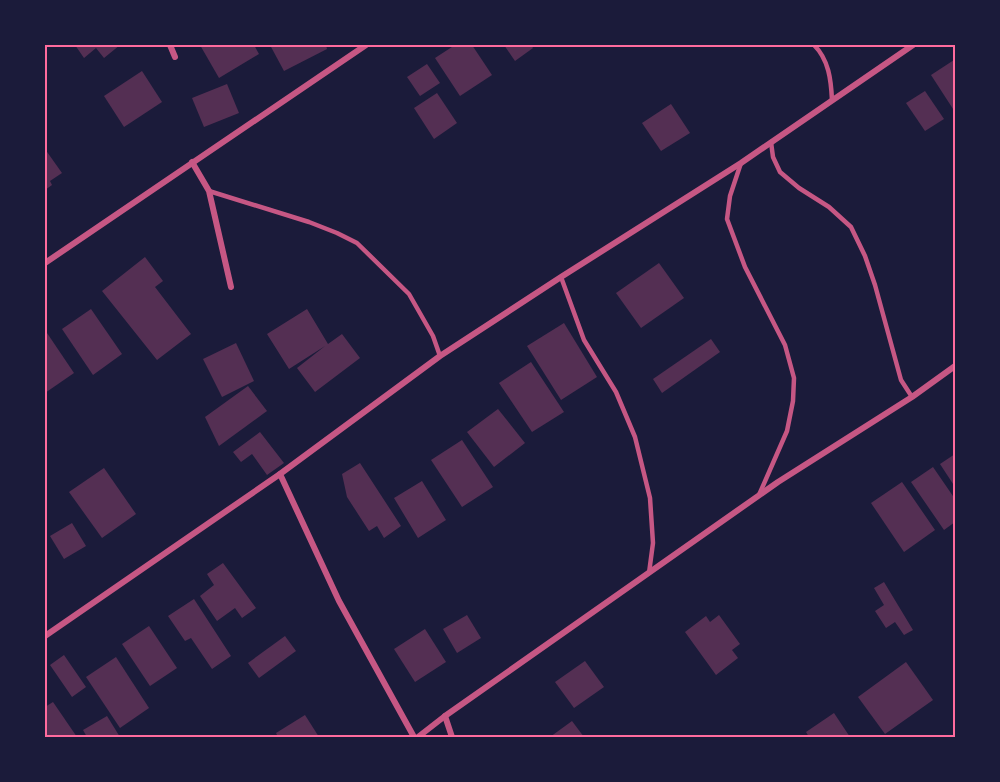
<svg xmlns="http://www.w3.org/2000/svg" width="1000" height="782" font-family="'Noto Sans',sans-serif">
	<rect width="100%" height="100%" fill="#1b1b3a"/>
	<g fill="#542f53">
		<path d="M75 45H120L104 58 96 48 84 58Z"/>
		<path d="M200 45H254L259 54 219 78Z"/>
		<path d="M270 45H326L327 49 284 71Z"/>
		<path d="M455 45H472L492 75 460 96 435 58Z"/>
		<path d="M504 45H531L533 48 515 61Z"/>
		<path d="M954 60 955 61V112L931 75Z"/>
		<path d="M427 64 440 83 420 96 407 77Z"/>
		<path d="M142 71 162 102 124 127 104 96Z"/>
		<path d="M227 84 239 113 204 127 192 98Z"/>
		<path d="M925 91 944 119 925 131 906 103Z"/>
		<path d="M437 93 457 123 434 139 414 108Z"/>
		<path d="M671 104 690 133 661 151 642 123Z"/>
		<path d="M45 149 62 173 50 181 52 185 45 190Z"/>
		<path d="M145 257 163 281 155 287 191 334 157 360 102 291Z"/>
		<path d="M659 263 684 298 641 328 616 293Z"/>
		<path d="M91 309 122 354 93 375 62 329Z"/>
		<path d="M307 309 328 344 342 334 360 358 315 392 297 368 325 346 289 369 267 334Z"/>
		<path d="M564 323 597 377 561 400 527 346Z"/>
		<path d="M45 330 74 373 45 393Z"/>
		<path d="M711 339 720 352 662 393 653 379Z"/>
		<path d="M236 343 254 381 222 397 203 359Z"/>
		<path d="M531 362 564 412 532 432 499 383Z"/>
		<path d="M248 386 267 411 219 446 205 417Z"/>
		<path d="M498 409 525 443 494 467 467 432Z"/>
		<path d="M260 432 284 463 267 475 252 454 241 462 233 452Z"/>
		<path d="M462 440 493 487 462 507 431 460Z"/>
		<path d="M955 454V487L940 464Z"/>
		<path d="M360 463 401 526 384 538 377 526 369 531 347 497 342 474Z"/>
		<path d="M933 467 955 499V522L944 530 911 482Z"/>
		<path d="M104 468 136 514 102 538 69 492Z"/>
		<path d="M422 481 446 520 418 538 394 498Z"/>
		<path d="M902 482 935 530 904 552 871 503Z"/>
		<path d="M72 523 86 546 64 559 50 536Z"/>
		<path d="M223 563 256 608 242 618 235 608 217 621 200 596 214 585 207 574Z"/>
		<path d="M884 582 913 630 904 635 895 622 886 628 875 611 884 605 874 588Z"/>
		<path d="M194 599 231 656 212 669 191 638 185 641 168 616Z"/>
		<path d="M467 615 481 638 457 653 443 629Z"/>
		<path d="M719 615 740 644 732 650 738 658 716 675 685 632 706 616 710 622Z"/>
		<path d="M149 626 177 668 150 686 122 644Z"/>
		<path d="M425 629 446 662 415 682 394 649Z"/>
		<path d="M285 636 296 651 259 678 248 663Z"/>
		<path d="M64 655 86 687 72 697 50 665Z"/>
		<path d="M116 657 149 708 120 728 86 677Z"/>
		<path d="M585 661 604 687 574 708 555 682Z"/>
		<path d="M906 662 933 700 885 734 858 697Z"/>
		<path d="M53 702 77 737H45V707Z"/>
		<path d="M834 713 850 737H809L806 732Z"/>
		<path d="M305 715 319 737H278L276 733Z"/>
		<path d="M107 716 120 737H87L83 730Z"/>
		<path d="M572 721 584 737H550Z"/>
	</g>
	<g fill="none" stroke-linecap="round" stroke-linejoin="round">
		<g stroke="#c65784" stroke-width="4.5">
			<path d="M814 45C829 60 831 80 832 100"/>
			<path d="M771 142 773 157 780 172 799 188 829 207 851 227 865 256 875 285 901 380 912 397"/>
			<path d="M741 163 730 196 727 219 745 267 785 345 794 378 793 401 787 431 759 495"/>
			<path d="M209 191 309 222 337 233 357 243 409 294 433 336 440 356"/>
			<path d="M561 277 584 340 616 392 635 437 650 498 653 543 649 573"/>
		</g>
		<g stroke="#c65784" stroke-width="6">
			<path d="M170 45 175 57"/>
			<path d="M192 162 209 191 231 287"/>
			<path d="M45 263 366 45"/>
			<path d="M280 474 339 601 414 737"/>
			<path d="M45 636 280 474 440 356 561 277 741 163 913 45"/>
			<path d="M445 716 452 737"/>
			<path d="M418 737 445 716 778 482 912 397 955 366"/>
		</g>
	</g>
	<rect width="1000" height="782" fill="none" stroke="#1b1b3a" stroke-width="93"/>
	<rect x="46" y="46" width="908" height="690" fill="none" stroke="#ff6b9d" stroke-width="2"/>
</svg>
